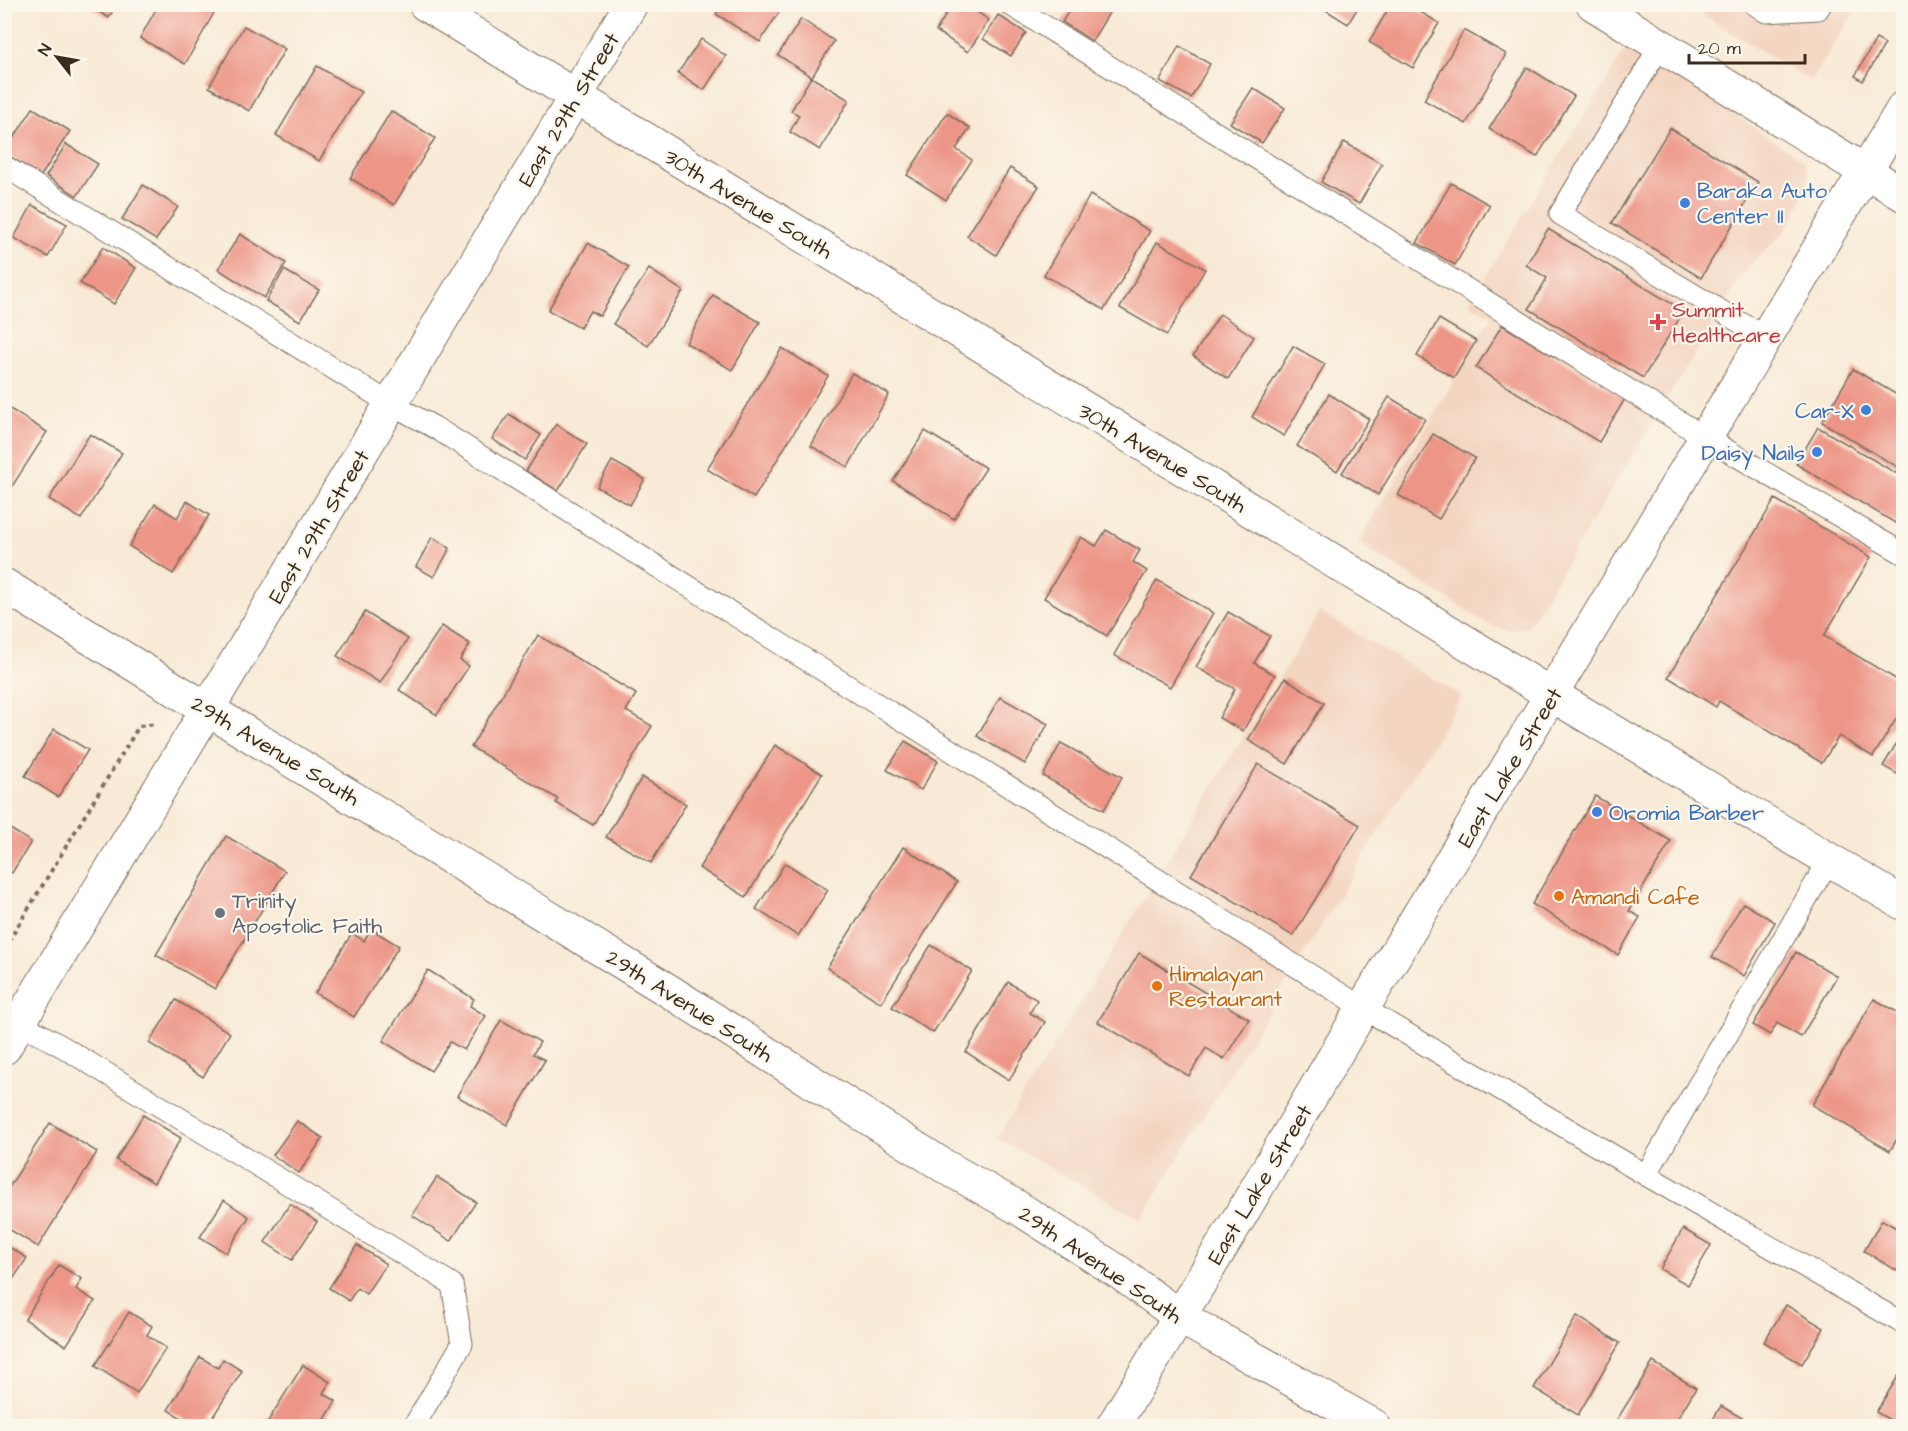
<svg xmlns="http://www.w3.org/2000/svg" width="1908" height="1431" font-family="'Architects Daughter',sans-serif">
	<rect width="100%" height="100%" fill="#fbf7ec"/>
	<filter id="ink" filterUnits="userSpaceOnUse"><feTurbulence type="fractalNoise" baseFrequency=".0167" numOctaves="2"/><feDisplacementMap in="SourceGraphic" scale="12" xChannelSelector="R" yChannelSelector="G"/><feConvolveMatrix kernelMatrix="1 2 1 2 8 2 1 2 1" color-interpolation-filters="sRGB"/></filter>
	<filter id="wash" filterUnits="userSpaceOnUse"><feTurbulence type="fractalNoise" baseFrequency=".008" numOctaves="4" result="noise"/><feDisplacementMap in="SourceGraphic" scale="24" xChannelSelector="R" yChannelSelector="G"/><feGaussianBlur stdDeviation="1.35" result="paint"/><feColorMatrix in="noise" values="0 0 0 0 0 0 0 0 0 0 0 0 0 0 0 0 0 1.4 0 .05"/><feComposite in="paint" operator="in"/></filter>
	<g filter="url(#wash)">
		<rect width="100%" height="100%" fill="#f8ead6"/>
		<g fill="#f3d4bf">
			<path d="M1687 5H1859L1811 81Z"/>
			<path d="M1628 45 1804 160 1808 173 1809 187 1784 233 1748 266 1527 628 1509 631 1492 626 1358 543 1492 316 1469 303Z"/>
			<path d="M1320 612 1462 696 1141 1219 997 1138Z"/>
		</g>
		<g id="blocks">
			<g fill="#ed9687">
				<path d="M86 4H116L109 18Z"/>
				<path d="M159 4 218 6 185 64 140 38Z"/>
				<path d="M722 4H773L781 9 760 42 716 14Z"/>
				<path d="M952 4H965L989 20 968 52 936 31Z"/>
				<path d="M1073 4H1106L1112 8 1092 41 1062 22Z"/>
				<path d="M1316 4H1360L1348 24Z"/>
				<path d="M1391 4H1407L1439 23 1413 68 1369 42Z"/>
				<path d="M998 15 1026 33 1011 56 983 39Z"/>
				<path d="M801 19 834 41 812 77 778 55Z"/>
				<path d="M244 26 285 49 249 111 209 87Z"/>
				<path d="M1464 30 1506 54 1466 124 1424 100Z"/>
				<path d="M701 39 726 56 704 90 678 73Z"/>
				<path d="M1876 39 1885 44 1863 81 1855 76Z"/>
				<path d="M1179 46 1210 64 1191 98 1160 81Z"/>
				<path d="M317 66 361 92 319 161 276 135Z"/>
				<path d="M1527 67 1574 96 1537 157 1489 129Z"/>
				<path d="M811 77 849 100 820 150 790 132 799 115 791 111Z"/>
				<path d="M1253 88 1285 108 1262 143 1230 123Z"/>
				<path d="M33 108 70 131 41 176 4 153Z"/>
				<path d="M391 111 435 138 394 205 350 178Z"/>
				<path d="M947 113 970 128 956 149 972 160 946 200 907 175Z"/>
				<path d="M1670 128 1758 182 1701 278 1612 223Z"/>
				<path d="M1344 142 1382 164 1359 204 1321 182Z"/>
				<path d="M66 144 98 164 77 196 46 176Z"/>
				<path d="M1010 168 1039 186 996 255 967 236Z"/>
				<path d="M1451 183 1490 205 1455 265 1417 243Z"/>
				<path d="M143 185 178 207 156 240 122 219Z"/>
				<path d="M1090 195 1150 231 1104 310 1044 275Z"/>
				<path d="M32 205 67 224 48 257 14 238Z"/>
				<path d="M1548 229 1684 311 1643 378 1529 309 1547 278 1526 265Z"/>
				<path d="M240 234 286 263 264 298 218 269Z"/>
				<path d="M1157 242 1205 269 1167 335 1120 308Z"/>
				<path d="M588 243 629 267 600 316 590 311 580 328 548 310Z"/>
				<path d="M103 247 136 268 114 304 80 283Z"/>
				<path d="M649 269 683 291 648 346 613 324Z"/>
				<path d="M284 270 319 290 300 321 266 301Z"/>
				<path d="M713 295 760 322 732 370 686 343Z"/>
				<path d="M1220 314 1254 337 1228 379 1193 356Z"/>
				<path d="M1439 319 1476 341 1454 378 1417 356Z"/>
				<path d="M1502 325 1625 399 1599 442 1476 368Z"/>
				<path d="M1293 346 1325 364 1284 436 1252 417Z"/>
				<path d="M782 348 828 376 754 498 707 469Z"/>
				<path d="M1853 369 1904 399V471L1822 422Z"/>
				<path d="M852 373 889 394 848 467 811 446Z"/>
				<path d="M1329 394 1369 419 1337 471 1297 446Z"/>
				<path d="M1389 397 1425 419 1378 495 1342 473Z"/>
				<path d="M10 409 47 432 11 488 4 483V417Z"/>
				<path d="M509 414 541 435 525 460 492 439Z"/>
				<path d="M556 424 587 444 558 491 526 471Z"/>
				<path d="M1818 427 1904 478V525L1902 527 1796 464Z"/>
				<path d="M925 431 986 468 954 519 893 481Z"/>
				<path d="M90 434 122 453 81 519 49 499Z"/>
				<path d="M1433 434 1475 458 1439 519 1398 495Z"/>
				<path d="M612 461 645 479 630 505 597 487Z"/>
				<path d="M1775 499 1871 557 1824 636 1904 684V706L1873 757 1839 736 1822 763 1719 701 1716 707 1668 677Z"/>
				<path d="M187 501 209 515 173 574 129 546 155 504 177 518Z"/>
				<path d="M1106 530 1140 550 1133 562 1147 571 1107 636 1044 598 1081 537 1096 546Z"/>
				<path d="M432 537 450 548 434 577 416 567Z"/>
				<path d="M1157 580 1213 613 1170 687 1114 655Z"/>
				<path d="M365 612 408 639 380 683 337 656Z"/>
				<path d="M1228 612 1270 636 1254 663 1275 675 1243 731 1219 718 1235 689 1196 667Z"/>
				<path d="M442 626 470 644 460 660 469 666 437 715 399 690Z"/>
				<path d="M538 635 636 694 626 711 652 726 593 825 556 803 558 799 471 747Z"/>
				<path d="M1285 678 1324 703 1287 764 1248 740Z"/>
				<path d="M1000 697 1048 724 1025 764 977 736Z"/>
				<path d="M54 729 88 750 58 797 25 776Z"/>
				<path d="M1904 731V778L1883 766Z"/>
				<path d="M905 741 938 761 921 790 887 770Z"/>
				<path d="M1061 743 1122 777 1104 810 1043 776Z"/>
				<path d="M775 745 822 774 746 897 699 868Z"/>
				<path d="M1258 764 1360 825 1293 936 1191 875Z"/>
				<path d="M642 777 686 804 651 863 606 837Z"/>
				<path d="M1595 796 1671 841 1629 911 1640 917 1618 955 1532 904Z"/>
				<path d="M4 825 31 842 12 873 4 868Z"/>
				<path d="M226 836 285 871 215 989 156 955Z"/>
				<path d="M903 847 957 882 881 1003 827 968Z"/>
				<path d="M785 863 828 890 798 936 756 909Z"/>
				<path d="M1743 903 1775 922 1744 976 1712 957Z"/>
				<path d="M371 929 399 946 354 1017 315 993 352 933 364 941Z"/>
				<path d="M931 945 972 971 933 1033 892 1007Z"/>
				<path d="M1796 952 1837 976 1801 1037 1777 1023 1770 1035 1753 1025Z"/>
				<path d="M1139 953 1249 1019 1224 1059 1206 1048 1189 1076 1098 1022Z"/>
				<path d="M428 970 474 999 470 1006 486 1016 464 1050 450 1042 431 1071 383 1041Z"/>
				<path d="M1008 982 1037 1000 1030 1013 1045 1022 1009 1080 966 1052Z"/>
				<path d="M1874 999 1904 1016V1127L1890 1151 1812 1105Z"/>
				<path d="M176 1000 230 1033 203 1077 149 1043Z"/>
				<path d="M501 1020 540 1042 533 1054 545 1060 507 1125 457 1096Z"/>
				<path d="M143 1115 181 1138 154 1183 116 1160Z"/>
				<path d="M297 1121 323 1138 299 1173 273 1155Z"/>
				<path d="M50 1123 97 1152 38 1247 4 1226V1195Z"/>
				<path d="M437 1177 476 1202 451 1241 412 1215Z"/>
				<path d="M224 1200 249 1217 226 1253 200 1237Z"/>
				<path d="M290 1204 317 1222 292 1260 265 1242Z"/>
				<path d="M1882 1220 1904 1232V1265L1899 1272 1864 1251Z"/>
				<path d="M1683 1229 1711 1245 1688 1285 1660 1269Z"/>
				<path d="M4 1244 27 1258 4 1293Z"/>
				<path d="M357 1245 386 1264 366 1294 357 1288 349 1301 329 1288Z"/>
				<path d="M59 1265 82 1279 76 1289 95 1301 66 1346 25 1319Z"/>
				<path d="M1786 1305 1824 1328 1802 1364 1764 1342Z"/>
				<path d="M129 1312 152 1326 147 1335 166 1348 137 1393 95 1366Z"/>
				<path d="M1577 1316 1620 1343 1578 1415 1534 1388Z"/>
				<path d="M200 1357 218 1368 223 1359 242 1371 207 1426H195L168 1410Z"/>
				<path d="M1653 1362 1696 1388 1673 1426H1613Z"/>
				<path d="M303 1365 330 1382 323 1393 336 1401 321 1426H265Z"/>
				<path d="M1902 1370 1904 1371V1426H1895L1897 1424 1876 1412Z"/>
				<path d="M1721 1406 1756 1426H1709Z"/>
			</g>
		</g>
	</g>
	<g filter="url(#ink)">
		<use href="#blocks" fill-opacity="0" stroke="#7d6d5e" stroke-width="1.5"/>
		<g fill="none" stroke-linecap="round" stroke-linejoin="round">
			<defs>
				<g id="lane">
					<path d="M1009 4 1706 438 1904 554"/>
					<path d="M1754 4 1766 12 1818 9 1821 4"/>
					<path d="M1660 46 1560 214 1766 338"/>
					<path d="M4 166 391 404 434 427 1363 1008 1646 1175 1904 1324"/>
					<path d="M4 1014 63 1047 452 1284 462 1344 414 1426"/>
					<path d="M1646 1175 1829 860"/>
				</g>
				<g id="street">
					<path d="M425 4 1552 695 1904 904"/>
					<path d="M4 585 669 991 944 1166 1017 1207 1120 1273 1180 1317 1374 1426"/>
					<path d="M4 1048 631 4"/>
				</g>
				<path id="secondary" d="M1593 4 1904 195"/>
				<path id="primary" d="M1113 1426 1242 1213 1363 1008 1904 107"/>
			</defs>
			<use href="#lane" stroke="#7d6d5e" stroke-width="23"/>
			<use href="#street" stroke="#7d6d5e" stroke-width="35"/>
			<use href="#secondary" stroke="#7d6d5e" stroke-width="35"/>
			<use href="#primary" stroke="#7d6d5e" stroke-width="35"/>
			<path stroke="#7d6d5e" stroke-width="4" stroke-dasharray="4.5 4.5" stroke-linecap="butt" d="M4 949 139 726 156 724"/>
			<use href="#lane" stroke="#fff" stroke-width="21"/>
			<use href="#street" stroke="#fff" stroke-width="33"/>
			<use href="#secondary" stroke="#fff" stroke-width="33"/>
			<use href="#primary" stroke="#fff" stroke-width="33"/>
		</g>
	</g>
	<g fill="#3f7fe0" stroke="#fbf7ec" stroke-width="2">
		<circle cx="1685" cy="203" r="6"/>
		<circle cx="1866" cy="410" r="6"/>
		<circle cx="1817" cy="452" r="6"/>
		<circle cx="1597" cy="812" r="6"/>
	</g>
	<path fill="#e0444e" stroke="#fbf7ec" stroke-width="2" d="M1655 313h6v6h6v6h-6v6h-6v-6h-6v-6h6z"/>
	<g fill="#e8710a" stroke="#fbf7ec" stroke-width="2">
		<circle cx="1559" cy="896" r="6"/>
		<circle cx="1157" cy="986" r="6"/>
	</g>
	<circle fill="#6b7280" stroke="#fbf7ec" stroke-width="2" cx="220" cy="913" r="6"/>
	<g text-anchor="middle" stroke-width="4.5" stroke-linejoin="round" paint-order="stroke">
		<g font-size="22" fill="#3b2a1e" stroke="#fbf7ec">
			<text transform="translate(568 109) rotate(-59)" y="8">East 29th Street</text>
			<text transform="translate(749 203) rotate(31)" y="8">30th Avenue South</text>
			<text transform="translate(1163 457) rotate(31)" y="8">30th Avenue South</text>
			<text transform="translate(318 526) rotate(-59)" y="8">East 29th Street</text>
			<text transform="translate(276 750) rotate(31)" y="8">29th Avenue South</text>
			<text transform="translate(1509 767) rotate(-59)" y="8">East Lake Street</text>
			<text transform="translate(690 1005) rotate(32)" y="8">29th Avenue South</text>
			<text transform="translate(1259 1184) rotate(-59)" y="8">East Lake Street</text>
			<text transform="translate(1101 1264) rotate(34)" y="8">29th Avenue South</text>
		</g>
		<g font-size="22" fill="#366cbe" stroke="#fbf7ec" text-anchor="start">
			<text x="1697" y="198">Baraka Auto<tspan x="1697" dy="25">Center II</tspan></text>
			<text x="1854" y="418" text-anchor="end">Car-X</text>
			<text x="1805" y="460" text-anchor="end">Daisy Nails</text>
			<text x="1609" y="820">Oromia Barber</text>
		</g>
		<g font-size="22" fill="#be3a42" stroke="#fbf7ec" text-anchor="start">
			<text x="1672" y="317">Summit<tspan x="1672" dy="25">Healthcare</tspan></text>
		</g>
		<g font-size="22" fill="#c56008" stroke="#fbf7ec" text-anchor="start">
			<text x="1571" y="904">Amandi Cafe</text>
			<text x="1169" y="981">Himalayan<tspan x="1169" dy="25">Restaurant</tspan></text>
		</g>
		<g font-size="22" fill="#5b616d" stroke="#fbf7ec" text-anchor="start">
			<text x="232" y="908">Trinity<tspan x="232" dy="25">Apostolic Faith</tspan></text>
		</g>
	</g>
	<rect width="1908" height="1431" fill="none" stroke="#fbf7ec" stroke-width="24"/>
	<g transform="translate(57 57) rotate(301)" stroke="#fbf7ec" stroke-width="4.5" paint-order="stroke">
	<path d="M0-4.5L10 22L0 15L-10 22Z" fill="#3b2a1e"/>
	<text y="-9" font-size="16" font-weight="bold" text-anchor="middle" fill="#3b2a1e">N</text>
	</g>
	<path d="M1689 54v9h116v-9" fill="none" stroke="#3b2a1e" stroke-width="3"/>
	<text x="1698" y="54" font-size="18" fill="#3b2a1e" stroke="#fbf7ec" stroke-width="4.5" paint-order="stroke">20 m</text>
</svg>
